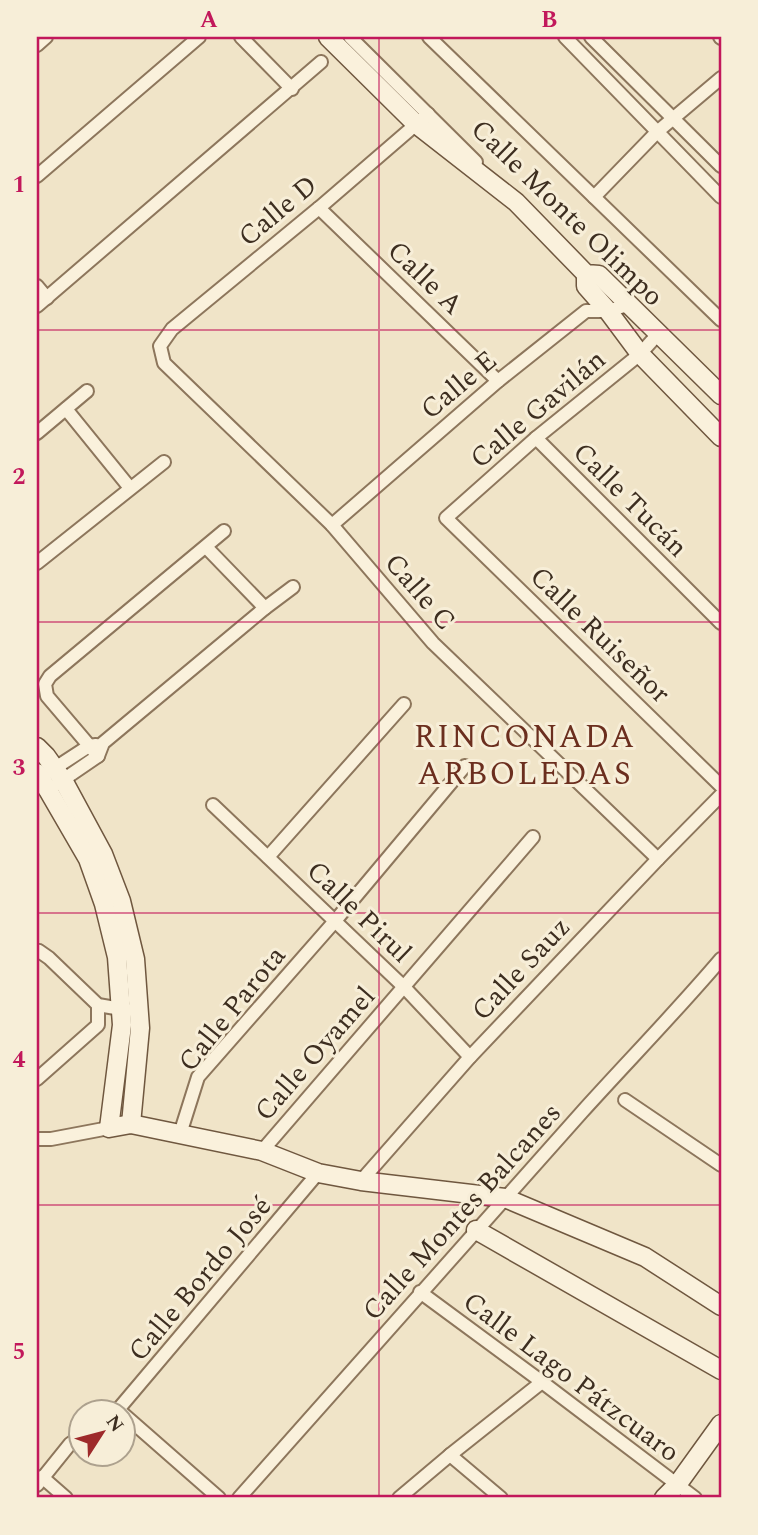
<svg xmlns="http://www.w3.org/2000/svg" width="758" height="1535" font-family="Spectral,serif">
	<rect width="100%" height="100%" fill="#f0e4c8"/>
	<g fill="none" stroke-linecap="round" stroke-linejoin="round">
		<defs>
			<g id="street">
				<path d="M241 37 292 89"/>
				<path d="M350 37 476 162"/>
				<path d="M429 37 721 320"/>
				<path d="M565 37 721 197"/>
				<path d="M591 37 721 166"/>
				<path d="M720 37 721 38"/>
				<path d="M37 45 46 37"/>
				<path d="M428 114 319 208 172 329 160 346 164 363 332 525 433 643 658 859"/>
				<path d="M37 176 199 37"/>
				<path d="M594 197 657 132 721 78"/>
				<path d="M319 208 498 381"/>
				<path d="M37 286 47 298"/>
				<path d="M37 306 321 62"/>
				<path d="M658 334 640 354 536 438 446 518 721 786"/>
				<path d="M66 409 130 488"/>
				<path d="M37 433 87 391"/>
				<path d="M536 438 721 623"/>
				<path d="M332 525 498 381 586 311H608L627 305"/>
				<path d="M206 547 265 608"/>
				<path d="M37 563 164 462"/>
				<path d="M98 756 47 696 45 684 50 676 224 531"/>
				<path d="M49 772 89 746 96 745"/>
				<path d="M57 784 98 756 103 743 265 608 293 587"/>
				<path d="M213 805 404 987 470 1057"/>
				<path d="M268 857 404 704"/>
				<path d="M37 953 39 951 49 958 98 1005 127 1010"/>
				<path d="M37 1079 98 1025V1005"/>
				<path d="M625 1100 721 1165"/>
				<path d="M180 1134 198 1077 335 921 465 766"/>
				<path d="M37 1139H51L109 1128"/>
				<path d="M262 1151 533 837"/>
				<path d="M361 1181 470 1057 658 859 721 795"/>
				<path d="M420 1292 542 1382 695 1498"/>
				<path d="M116 1412 318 1173"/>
				<path d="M122 1413 219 1498"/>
				<path d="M450 1455 501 1498"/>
				<path d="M42 1477 66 1498"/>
				<path d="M37 1485 70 1444 80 1437"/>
				<path d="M239 1498C352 1369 467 1241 582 1112 628 1061 676 1012 721 959"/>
				<path d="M399 1498 450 1455 542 1382"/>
			</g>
			<g id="secondary">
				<path d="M328 37 416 124 516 202 586 274 599 275 721 395"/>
				<path d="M586 274V286L608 311 640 354 721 437"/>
				<path d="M37 747 46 756 63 780 103 854 121 901 135 959 140 1028 131 1124"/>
				<path d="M37 773 48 790 88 859 104 904 117 957 122 1025 109 1128 131 1124 262 1151 318 1173 361 1181 505 1198 645 1257 721 1306"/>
				<path d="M476 1230 721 1370"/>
				<path d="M664 1498 677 1485 721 1424"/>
			</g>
		</defs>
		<use href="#street" stroke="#8d765c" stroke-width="16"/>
		<use href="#secondary" stroke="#6f573f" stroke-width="21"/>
		<use href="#street" stroke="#faf1dc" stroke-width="12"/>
		<use href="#secondary" stroke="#faf1dc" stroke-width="18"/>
	</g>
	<path fill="none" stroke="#c2185b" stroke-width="2" stroke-opacity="0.55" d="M379 37V1498M37 330H721M37 622H721M37 913H721M37 1205H721"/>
	<g text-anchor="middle" stroke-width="6" stroke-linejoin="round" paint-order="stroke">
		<g font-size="28" fill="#3d2e20" stroke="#f7eed8">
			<text transform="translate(277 210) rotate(-40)" y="10">Calle D</text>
			<text transform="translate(568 212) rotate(44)" y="10">Calle Monte Olimpo</text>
			<text transform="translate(426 277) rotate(44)" y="10">Calle A</text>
			<text transform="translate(458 384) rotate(-40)" y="10">Calle E</text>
			<text transform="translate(537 408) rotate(-40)" y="10">Calle Gavilán</text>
			<text transform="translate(631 499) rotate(45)" y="10">Calle Tucán</text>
			<text transform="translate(421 591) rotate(49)" y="10">Calle C</text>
			<text transform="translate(601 634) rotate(44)" y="10">Calle Ruiseñor</text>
			<text transform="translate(360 911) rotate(44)" y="10">Calle Pirul</text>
			<text transform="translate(520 968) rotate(-47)" y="10">Calle Sauz</text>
			<text transform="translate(231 1008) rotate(-51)" y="10">Calle Parota</text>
			<text transform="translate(314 1053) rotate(-49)" y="10">Calle Oyamel</text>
			<text transform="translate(461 1211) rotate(-48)" y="10">Calle Montes Balcanes</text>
			<text transform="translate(199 1278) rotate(-50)" y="10">Calle Bordo José</text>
			<text transform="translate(572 1376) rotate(37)" y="10">Calle Lago Pátzcuaro</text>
		</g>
		<g font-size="32" letter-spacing="2" fill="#6b2e1e" stroke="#f7eed8">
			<text x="525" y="747">RINCONADA<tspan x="525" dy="37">ARBOLEDAS</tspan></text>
		</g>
	</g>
	<rect width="758" height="1535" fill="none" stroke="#f7eed8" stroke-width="77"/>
	<g transform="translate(102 1433) rotate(54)"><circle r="33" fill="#f7eed8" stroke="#ada18e" stroke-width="2"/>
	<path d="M0-5L12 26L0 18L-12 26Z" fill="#9e2a2b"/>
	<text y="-10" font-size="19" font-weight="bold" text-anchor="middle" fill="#3d2e20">N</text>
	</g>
	<rect x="38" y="38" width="682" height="1458" fill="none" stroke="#c2185b" stroke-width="2.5"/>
	<g font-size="23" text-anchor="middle" font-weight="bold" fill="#c2185b">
		<text x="209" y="27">A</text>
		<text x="549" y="27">B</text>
		<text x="19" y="192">1</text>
		<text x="19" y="484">2</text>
		<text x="19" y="775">3</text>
		<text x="19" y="1067">4</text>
		<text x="19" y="1359">5</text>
	</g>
</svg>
